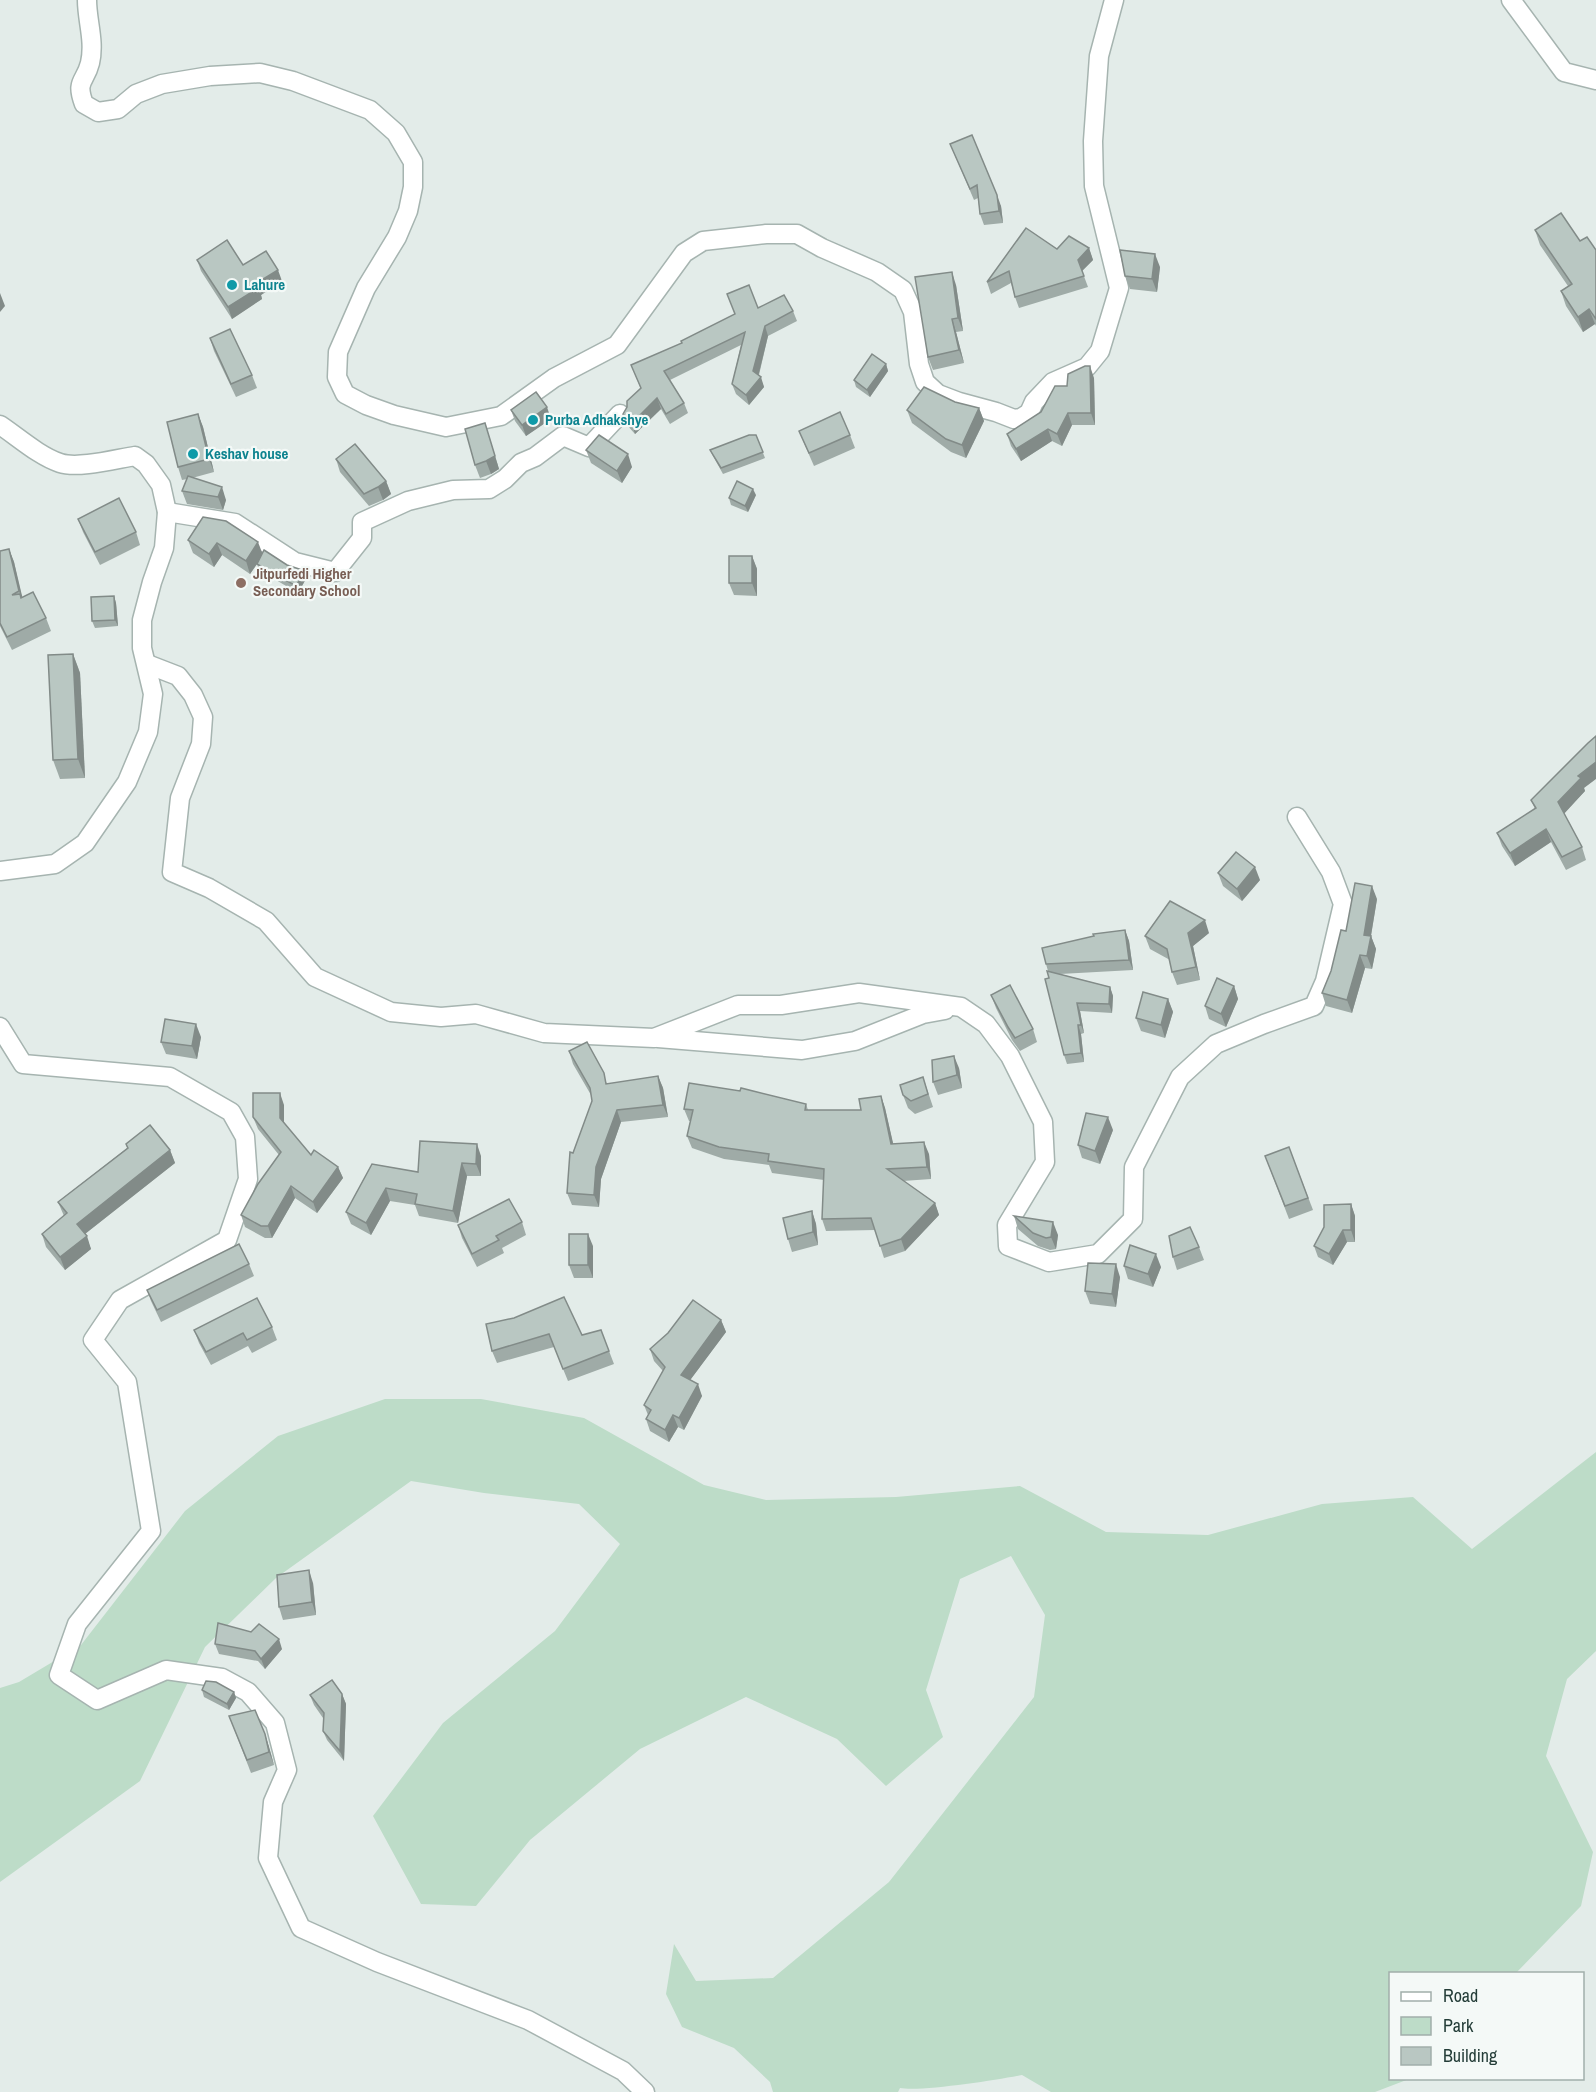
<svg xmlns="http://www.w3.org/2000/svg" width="1596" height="2092" font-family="'Archivo Narrow',sans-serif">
	<rect width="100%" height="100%" fill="#e3ece9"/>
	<path fill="#bddcc8" d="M385 1399H481L584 1418 704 1485 766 1500 896 1497 1020 1486 1106 1532 1208 1535 1322 1504 1413 1497 1472 1549 1596 1452V1651L1567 1679 1546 1756 1593 1852 1581 1906 1516 1973 1390 1974V2078L1409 2079 1375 2092H1051L1022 2075C997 2080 920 2092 900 2088L898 2092H773L770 2082 734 2048 682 2027 666 1994 674 1944 696 1981 773 1978 889 1882 1034 1697 1045 1615 1011 1556 960 1579 926 1690 943 1737 886 1786 837 1739 746 1697 640 1749 530 1840 476 1906 421 1904 373 1816 443 1723 555 1631 620 1544 579 1504 484 1493 411 1481 276 1578 205 1647 140 1781 0 1882V1688L19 1682 81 1645 185 1511 278 1436Z"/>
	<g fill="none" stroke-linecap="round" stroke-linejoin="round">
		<defs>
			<g id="minor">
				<path d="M87 0C87 21 95 41 90 63 85 83 75 80 84 104L98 112 118 109 136 94 162 84 210 76 260 73 293 81 370 110 396 133 413 162V187L408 211 397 237 366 288 338 352 337 377 345 394 366 405 394 415 446 427 501 416 554 378 617 345 684 253 703 241 766 234H797L822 248 877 272 903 290 913 312 919 364 925 382 938 394 959 402 996 412 1014 419 1021 418 1029 413 1034 402 1053 382 1087 367 1100 351 1119 288 1094 186 1093 141 1099 56 1114 0"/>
				<path d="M1511 0 1564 72 1596 80"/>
				<path d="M0 425C18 437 39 456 60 463 78 469 116 459 135 456L146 464 161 485 167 512 164 548 152 582 142 620V648L153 694 148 732 127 782 85 843 55 864 0 871"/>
				<path d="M167 512 235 523 295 562 335 572 362 538V522L408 501 453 490 489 489 505 479 521 463 535 457 563 436 589 447 620 414"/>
				<path d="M147 664 178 676 193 695 203 717 201 744 180 798 172 872 209 888 266 921 315 977 391 1012 441 1017 476 1014 544 1033 654 1038 738 1005H781L859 993 961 1007 986 1024 1010 1056 1043 1122 1045 1162 1007 1225 1008 1246 1049 1262 1098 1254 1133 1219 1134 1167 1180 1077 1216 1044 1264 1024 1314 1006 1325 981 1343 904 1331 872 1297 817"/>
				<path d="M0 1027 23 1064 170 1077 231 1112 245 1137 248 1179 227 1240 120 1300 93 1340 127 1382 151 1531 77 1624 59 1675 97 1700 166 1670 222 1678 248 1692 275 1723 287 1770 273 1802 268 1858 301 1928 377 1962 528 2020 623 2071 645 2092"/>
				<path d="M658 1038 802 1050 855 1041 923 1014 945 1010"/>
			</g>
		</defs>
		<use href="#minor" stroke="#a6b4b0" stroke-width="21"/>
		<use href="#minor" stroke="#fff" stroke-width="18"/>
	</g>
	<g fill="#9faba7">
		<path d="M950 144 1001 206 1003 223 984 225 980 214 978 198 974 200Z"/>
		<path d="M1026 228 1057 249 1089 248 1093 260 1082 271 1088 287 1019 308 1015 297 1011 283 991 294 987 282Z"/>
		<path d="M1535 230 1580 241 1596 250V326L1595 324 1583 332 1566 306 1561 291 1568 286 1540 245Z"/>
		<path d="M197 260 243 265 282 281 261 295 262 299 232 319 201 271Z"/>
		<path d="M1160 267 1157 292 1130 289 1125 276Z"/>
		<path d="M956 285 963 331 956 332 964 363 933 370 928 357Z"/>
		<path d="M727 294 758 308 793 311 797 321 768 336 759 375 764 387 749 405 736 394 732 384 741 345 670 380 684 403 688 413 670 424 661 409 635 434 626 424 623 414 641 389 631 365 682 343 735 314Z"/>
		<path d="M210 338 252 375 257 388 236 397 214 351Z"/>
		<path d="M886 364 888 371 870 397 856 387 854 380Z"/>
		<path d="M1094 378 1095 425H1072L1062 446 1052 441 1021 461 1011 446 1007 434 1041 412 1067 386Z"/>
		<path d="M955 402 979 408 984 421 966 458 951 452 912 423 907 410Z"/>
		<path d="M511 410 551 419 526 436 515 421Z"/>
		<path d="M198 414 203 427 214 472 192 478 226 500 223 510 187 504 182 491 187 479 182 480 178 467Z"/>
		<path d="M799 431 850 435 855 448 814 466 804 443Z"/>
		<path d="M756 435 765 458 723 474 713 456 710 450Z"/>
		<path d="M489 436 499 469 491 474 480 478 475 465Z"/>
		<path d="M586 450 632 467 622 483 591 463Z"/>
		<path d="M336 459 386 481 391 494 383 500 369 506 340 472Z"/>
		<path d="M756 495 748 512 731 505 729 498Z"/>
		<path d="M203 517 262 553 287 565 305 571 307 577 298 593 259 570 257 564 250 574 222 555 214 567 193 553 188 540Z"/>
		<path d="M78 519 136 532 140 545 100 565 83 532Z"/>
		<path d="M9 549 14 562 22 598 46 618 51 631 12 650 0 626V551Z"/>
		<path d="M752 556 757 569V596L734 595 729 583Z"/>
		<path d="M114 596 116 603 118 626 95 628 92 621Z"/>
		<path d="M73 654 80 673 85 778 60 779 53 760Z"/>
		<path d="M1584 788 1585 791 1564 813 1582 847 1586 860 1566 870 1551 842 1515 866 1502 846 1497 833 1535 809 1531 800Z"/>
		<path d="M1218 873 1260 880 1242 901 1223 886Z"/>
		<path d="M1377 899 1371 936 1376 949 1372 969 1365 968 1352 1013 1326 1006 1322 993 1331 971 1346 931Z"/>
		<path d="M1125 930 1129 941 1133 970 1060 974 1110 987 1113 996 1112 1013 1080 1011 1084 1033 1081 1034 1084 1062 1067 1064 1064 1055 1048 971 1046 964Z"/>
		<path d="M1209 933 1193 946 1200 980 1177 985 1172 972 1170 960 1150 949 1145 936Z"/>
		<path d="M1234 986 1238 999 1226 1027 1209 1019 1205 1006Z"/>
		<path d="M991 995 1033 1029 1037 1042 1020 1051 1012 1040 996 1008Z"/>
		<path d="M1168 999 1173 1012 1165 1038 1141 1031 1136 1018Z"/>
		<path d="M201 1037 197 1059 166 1054 161 1042Z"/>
		<path d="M569 1051 608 1084 658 1076 663 1088 668 1117 621 1122 601 1179 599 1207 572 1205 567 1193 573 1153 592 1101 591 1095 573 1064Z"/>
		<path d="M959 1068 962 1088 938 1095 933 1082Z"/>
		<path d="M923 1077 933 1107 915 1114 908 1108 903 1095Z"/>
		<path d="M881 1096 885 1108 893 1144 929 1154 931 1179 903 1181 935 1203 939 1215 905 1251 884 1258 875 1230 826 1231 822 1219 824 1180 772 1173 769 1165 724 1159 692 1148 687 1136 691 1121H689L684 1109 806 1104 808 1110H861Z"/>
		<path d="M284 1105V1123L311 1155 338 1167 343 1178 317 1213 295 1198 272 1238H265L245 1227 241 1215 279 1155 258 1129 253 1117Z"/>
		<path d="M1113 1130 1100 1164 1082 1158 1078 1145Z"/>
		<path d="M126 1144 170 1150 175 1163 85 1234 91 1249 65 1270 46 1247 42 1234 64 1216 58 1202 127 1148Z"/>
		<path d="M1289 1147 1313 1210 1289 1219 1265 1156Z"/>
		<path d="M481 1156V1176H467L458 1223 419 1216 415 1205 390 1201 371 1235 351 1224 346 1212 372 1164 418 1172Z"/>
		<path d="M1351 1204 1355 1216V1242H1347L1333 1265 1318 1257 1314 1246Z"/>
		<path d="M812 1211 816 1224 818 1245 792 1252 788 1239Z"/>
		<path d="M1014 1216 1058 1235 1056 1249 1050 1250 1038 1246 1018 1229Z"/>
		<path d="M522 1222 526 1235 502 1248 504 1253 477 1267 462 1238 458 1225Z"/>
		<path d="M593 1246V1278H574L569 1265Z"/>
		<path d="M1199 1247 1204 1260 1177 1270 1173 1257Z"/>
		<path d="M249 1264 254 1276 161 1322 151 1301 147 1290Z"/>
		<path d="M1124 1266 1161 1267 1153 1287 1128 1279Z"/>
		<path d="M1120 1277 1116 1307 1090 1304 1085 1291Z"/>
		<path d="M721 1320 726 1332 690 1380 702 1396 684 1430 678 1427 669 1442 650 1431 646 1419 648 1415 644 1405 663 1371 654 1361 650 1349Z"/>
		<path d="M486 1324 582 1335 601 1330 614 1364 568 1381 554 1347 497 1363 492 1351Z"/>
		<path d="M272 1327 277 1340 252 1353 248 1346 211 1365 199 1343 194 1330Z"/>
		<path d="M313 1583 316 1615 283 1620 279 1607Z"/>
		<path d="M215 1644 282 1649 265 1669 258 1661 219 1654Z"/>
		<path d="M202 1690 234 1692 236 1698 229 1710 204 1697Z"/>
		<path d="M342 1694 346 1704 344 1761 327 1740 323 1731V1718L314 1705 310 1695Z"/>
		<path d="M229 1716 265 1734 269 1747 274 1765 251 1773Z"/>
	</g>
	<g fill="#828b88">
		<path d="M997 195 1001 206 1003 223 999 211Z"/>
		<path d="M1089 248 1093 260 1082 271 1078 260Z"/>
		<path d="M1155 254 1160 267 1157 292 1152 279Z"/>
		<path d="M278 270 282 281 261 295 262 299 232 319 228 307 255 284Z"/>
		<path d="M952 272 956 285 963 331 958 318Z"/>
		<path d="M0 293 5 306 0 312Z"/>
		<path d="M1589 309 1595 324 1583 332 1578 317Z"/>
		<path d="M952 319 956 332 964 363 959 350Z"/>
		<path d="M765 326 768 336 757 381 753 371Z"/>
		<path d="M886 364 888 371 870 397 867 390Z"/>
		<path d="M1090 366 1094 378 1095 425 1091 413Z"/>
		<path d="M761 377 764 387 749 405 746 395Z"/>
		<path d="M657 398 661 409 635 434 632 423Z"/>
		<path d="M547 407 551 419 526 436 522 425Z"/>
		<path d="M979 408 984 421 966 458 962 445Z"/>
		<path d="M1068 413 1072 425 1062 446 1057 434Z"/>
		<path d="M198 414 203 427 214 472 209 459Z"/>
		<path d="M485 423 499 469 491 474 486 461Z"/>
		<path d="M1048 429 1052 441 1021 461 1016 449Z"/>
		<path d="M628 454 632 467 622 483 617 471Z"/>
		<path d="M386 481 391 494 383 500 378 487Z"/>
		<path d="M222 487 226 500 223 510 218 497Z"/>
		<path d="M753 489 756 495 748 512 745 506Z"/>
		<path d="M258 542 263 555 250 574 246 561Z"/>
		<path d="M217 543 222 555 214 567 209 554Z"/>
		<path d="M9 549 14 562 24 604 19 591Z"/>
		<path d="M752 556 757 569V596L752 583Z"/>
		<path d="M305 571 307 577 298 593 296 586Z"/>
		<path d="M114 596 116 603 118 626 115 620Z"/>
		<path d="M73 654 80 673 85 778 78 759Z"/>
		<path d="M1596 762V779L1584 788 1585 791 1563 815 1558 802 1578 776Z"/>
		<path d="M1546 829 1551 842 1515 866 1510 853Z"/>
		<path d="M1255 867 1260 880 1242 901 1237 889Z"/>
		<path d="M1372 886 1377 899 1369 947 1371 936 1376 949 1372 969 1367 956 1364 935Z"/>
		<path d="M1205 920 1209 933 1193 946 1200 980 1196 967 1188 933Z"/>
		<path d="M1125 930 1129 941 1133 970 1129 960Z"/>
		<path d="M1360 955 1365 968 1352 1013 1347 1000Z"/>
		<path d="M1234 986 1238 999 1226 1027 1221 1014Z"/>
		<path d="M1110 987 1113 996 1112 1013 1109 1004Z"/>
		<path d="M1168 999 1173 1012 1165 1038 1161 1025Z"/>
		<path d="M1077 1003 1080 1011 1084 1033 1081 1025Z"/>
		<path d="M196 1024 201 1037 197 1059 192 1046Z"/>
		<path d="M1078 1025 1081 1034 1084 1062 1081 1053Z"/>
		<path d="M954 1056 959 1068 962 1088 957 1075Z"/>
		<path d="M658 1076 663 1088 668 1117 663 1105Z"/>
		<path d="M280 1093 284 1105V1130L280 1118Z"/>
		<path d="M881 1096 885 1108 896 1156 891 1144Z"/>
		<path d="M617 1110 621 1122 601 1179 599 1207 594 1195 596 1167Z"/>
		<path d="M1108 1117 1113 1130 1100 1164 1095 1151Z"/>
		<path d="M924 1142 929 1154 931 1179 927 1167Z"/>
		<path d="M477 1144 481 1156V1176L476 1164Z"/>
		<path d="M170 1150 175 1163 81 1237 77 1224Z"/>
		<path d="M462 1163 467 1176 458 1223 453 1211Z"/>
		<path d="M338 1167 343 1178 317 1213 313 1202Z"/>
		<path d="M291 1186 295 1198 272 1238 268 1226Z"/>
		<path d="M386 1188 390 1201 371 1235 366 1223Z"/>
		<path d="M935 1203 939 1215 905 1251 901 1239Z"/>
		<path d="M1351 1204 1355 1216V1242L1351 1230Z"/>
		<path d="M812 1211 816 1224 818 1245 813 1232Z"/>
		<path d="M1053 1222 1058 1235 1056 1249 1051 1237Z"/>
		<path d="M1343 1230 1347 1242 1333 1265 1329 1254Z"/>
		<path d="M588 1234 593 1246V1278L588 1265Z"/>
		<path d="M87 1236 91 1249 65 1270 60 1257Z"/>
		<path d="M1156 1254 1161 1267 1153 1287 1148 1274Z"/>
		<path d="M1116 1264 1120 1277 1116 1307 1112 1294Z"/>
		<path d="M721 1320 726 1332 685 1387 681 1375Z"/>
		<path d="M698 1384 702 1396 684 1430 679 1418Z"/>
		<path d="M673 1415 678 1427 669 1442 665 1430Z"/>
		<path d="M309 1570 313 1583 316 1615 312 1602Z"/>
		<path d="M279 1639 282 1649 265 1669 261 1659Z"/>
		<path d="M234 1692 236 1698 229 1710 227 1704Z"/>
		<path d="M342 1694 346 1704 344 1761 340 1751Z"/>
		<path d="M265 1734 269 1747 274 1765 269 1752Z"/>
	</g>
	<g fill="#b9c7c2" stroke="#828b88" stroke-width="1.5">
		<path d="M972 135 997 195 999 211 980 214 977 185 970 189 950 144Z"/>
		<path d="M1561 213 1580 241 1587 237 1596 250V319L1589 309 1578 317 1561 291 1572 284 1535 230Z"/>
		<path d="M1026 228 1057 249 1069 236 1089 248 1078 260 1084 276 1015 297 1009 271 987 282Z"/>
		<path d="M227 240 243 265 266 251 278 270 255 284 258 288 228 307 197 260Z"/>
		<path d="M1120 250 1155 254 1152 279 1125 276Z"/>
		<path d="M952 272 958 318 952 319 959 350 928 357 915 277Z"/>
		<path d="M749 285 758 308 784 295 793 311 765 326 753 371 761 377 746 395 732 384 745 332 664 371 684 403 666 414 657 398 632 423 623 414 627 407V401L641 388 631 365 682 343 681 341 735 314 727 294Z"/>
		<path d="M230 329 252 375 231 384 210 338Z"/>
		<path d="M872 354 886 364 867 390 854 380Z"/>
		<path d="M1085 366H1090L1091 413H1068L1057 434 1048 429 1016 449 1007 434 1041 412 1055 386H1067L1068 374Z"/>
		<path d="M924 387 955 402 979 408 962 445 946 439 907 410Z"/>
		<path d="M536 392 547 407 522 425 511 410Z"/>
		<path d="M840 412 850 435 809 453 799 431Z"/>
		<path d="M198 414 209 459 178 467 167 422Z"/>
		<path d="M485 423 495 456 486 461 475 465 465 429Z"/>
		<path d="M599 435 628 454 617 471 586 450Z"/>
		<path d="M749 435H756L763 452 721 468 710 450Z"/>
		<path d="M355 444 386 481 378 487 364 494 336 459Z"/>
		<path d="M188 476 222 487 218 497 182 491Z"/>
		<path d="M737 481 753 489 745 506 729 498Z"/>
		<path d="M119 498 136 532 95 552 78 519Z"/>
		<path d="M203 517 226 521 258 542 246 561 217 543 209 554 188 540Z"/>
		<path d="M9 549 19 591 12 595 20 594 21 598 33 592 46 618 7 637 0 623V551Z"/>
		<path d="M264 550 287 565 305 571 296 586 257 564Z"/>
		<rect x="729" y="556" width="23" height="27"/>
		<path d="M114 596 115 620 92 621 91 597Z"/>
		<path d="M73 654 78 759 53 760 48 655Z"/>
		<path d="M1596 736V762L1578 776 1581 778 1558 802 1582 847 1562 857 1546 829 1510 853 1497 833 1536 808 1531 800 1588 743Z"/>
		<path d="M1236 852 1255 867 1237 889 1218 873Z"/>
		<path d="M1355 883 1372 886 1364 935 1371 936 1367 956 1360 955 1347 1000 1322 993 1331 971 1341 930 1346 931Z"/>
		<path d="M1170 901 1205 920 1188 933 1196 967 1172 972 1167 949 1145 936Z"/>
		<path d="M1125 930 1129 960 1046 964 1042 948 1094 936 1093 934Z"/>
		<path d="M1047 971 1110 987 1109 1004 1077 1003 1081 1025H1078L1081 1053 1064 1055 1045 979 1049 978Z"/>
		<path d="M1217 978 1234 986 1221 1014 1205 1006Z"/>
		<path d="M1010 985 1033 1029 1015 1038 1008 1027 991 995Z"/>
		<path d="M1143 992 1168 999 1161 1025 1136 1018Z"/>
		<path d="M165 1019 196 1024 192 1046 161 1042Z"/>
		<path d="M587 1042 604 1073 606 1084 658 1076 663 1105 617 1110 596 1167 594 1195 567 1193 570 1152 573 1153 592 1101 590 1088 569 1051Z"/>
		<path d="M954 1056 957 1075 933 1082 932 1060Z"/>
		<path d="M923 1077 928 1094 911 1101 903 1095 900 1085Z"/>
		<path d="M689 1083 740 1091 741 1088 806 1104 805 1110H861L859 1099 881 1096 891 1144 924 1142 927 1167 887 1169 935 1203 901 1239 880 1246 871 1218 822 1219 824 1169 768 1161 769 1154 719 1147 687 1136 693 1110 684 1109Z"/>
		<path d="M253 1093H280V1118L311 1155 314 1150 338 1167 313 1202 291 1186 268 1226H261L241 1215 258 1184 281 1152 253 1117Z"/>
		<path d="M1086 1113 1108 1117 1095 1151 1078 1145Z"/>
		<path d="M150 1125 170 1150 77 1224 87 1236 60 1257 42 1234 67 1213 58 1202 128 1148 126 1144Z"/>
		<path d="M420 1141 477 1144 476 1164 462 1163 453 1211 415 1204 417 1194 386 1188 366 1223 346 1212 372 1164 418 1172Z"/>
		<path d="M1289 1147 1308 1198 1285 1206 1265 1156Z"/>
		<path d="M509 1199 522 1222 496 1236 499 1240 472 1254 458 1225Z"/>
		<path d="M1351 1204V1230H1343L1329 1254 1314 1246 1324 1227V1205Z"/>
		<path d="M812 1211 813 1232 788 1239 783 1218Z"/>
		<path d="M1014 1216 1053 1222 1051 1237 1046 1238 1033 1233Z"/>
		<path d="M1190 1227 1199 1247 1173 1257 1169 1236Z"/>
		<rect x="569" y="1234" width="19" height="31"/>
		<path d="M239 1244 249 1264 157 1310 147 1290Z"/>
		<path d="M1130 1245 1156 1254 1148 1274 1124 1266Z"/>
		<path d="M1088 1263 1116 1264 1112 1294 1085 1291Z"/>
		<path d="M564 1297 582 1335 601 1330 609 1351 563 1369 549 1334 492 1351 486 1324 514 1318Z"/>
		<path d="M257 1298 272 1327 247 1340 243 1333 206 1352 194 1330Z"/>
		<path d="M693 1300 721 1320 681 1375 698 1384 679 1418 673 1415 665 1430 646 1419 651 1410 644 1405 665 1367 650 1349 668 1333Z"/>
		<path d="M309 1570 312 1602 279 1607 277 1575Z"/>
		<path d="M218 1623 251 1632 259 1624 279 1639 261 1659 255 1651 215 1644Z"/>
		<path d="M332 1680 342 1694 340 1751 323 1731 324 1713 310 1695Z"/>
		<path d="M206 1681 216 1682 234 1692 227 1704 202 1690Z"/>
		<path d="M255 1710 265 1734 269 1752 247 1760 229 1716Z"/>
	</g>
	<g fill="#0f9aa8" stroke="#f4f9f7" stroke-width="2">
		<circle cx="232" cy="285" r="6"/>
		<circle cx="533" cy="420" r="6"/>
		<circle cx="193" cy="454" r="6"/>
	</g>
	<circle fill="#8d6e63" stroke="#f4f9f7" stroke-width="2" cx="241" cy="583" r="6"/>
	<g text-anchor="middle" stroke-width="4.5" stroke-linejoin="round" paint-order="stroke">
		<g font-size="15" font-weight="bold" fill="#0d838f" stroke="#f4f9f7" text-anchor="start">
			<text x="244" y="290">Lahure</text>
			<text x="545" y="425">Purba Adhakshye</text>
			<text x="205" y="459">Keshav house</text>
		</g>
		<g font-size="15" font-weight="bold" fill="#785e54" stroke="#f4f9f7" text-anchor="start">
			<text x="253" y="579">Jitpurfedi Higher<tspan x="253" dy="17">Secondary School</tspan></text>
		</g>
	</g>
	<rect x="1389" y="1972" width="195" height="108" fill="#f4f9f7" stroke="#a1aeab" stroke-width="1.5"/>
	<rect x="1401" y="1992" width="30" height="9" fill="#ffffff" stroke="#a1aeab" stroke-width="1.5"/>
	<text x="1443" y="2002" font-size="18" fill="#243d38">Road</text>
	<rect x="1401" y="2017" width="30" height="18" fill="#bddcc8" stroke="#a1aeab" stroke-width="1.5"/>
	<text x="1443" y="2032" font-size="18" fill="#243d38">Park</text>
	<rect x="1401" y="2047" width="30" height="18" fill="#b9c7c2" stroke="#a1aeab" stroke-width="1.5"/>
	<text x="1443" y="2062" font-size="18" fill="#243d38">Building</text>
</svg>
